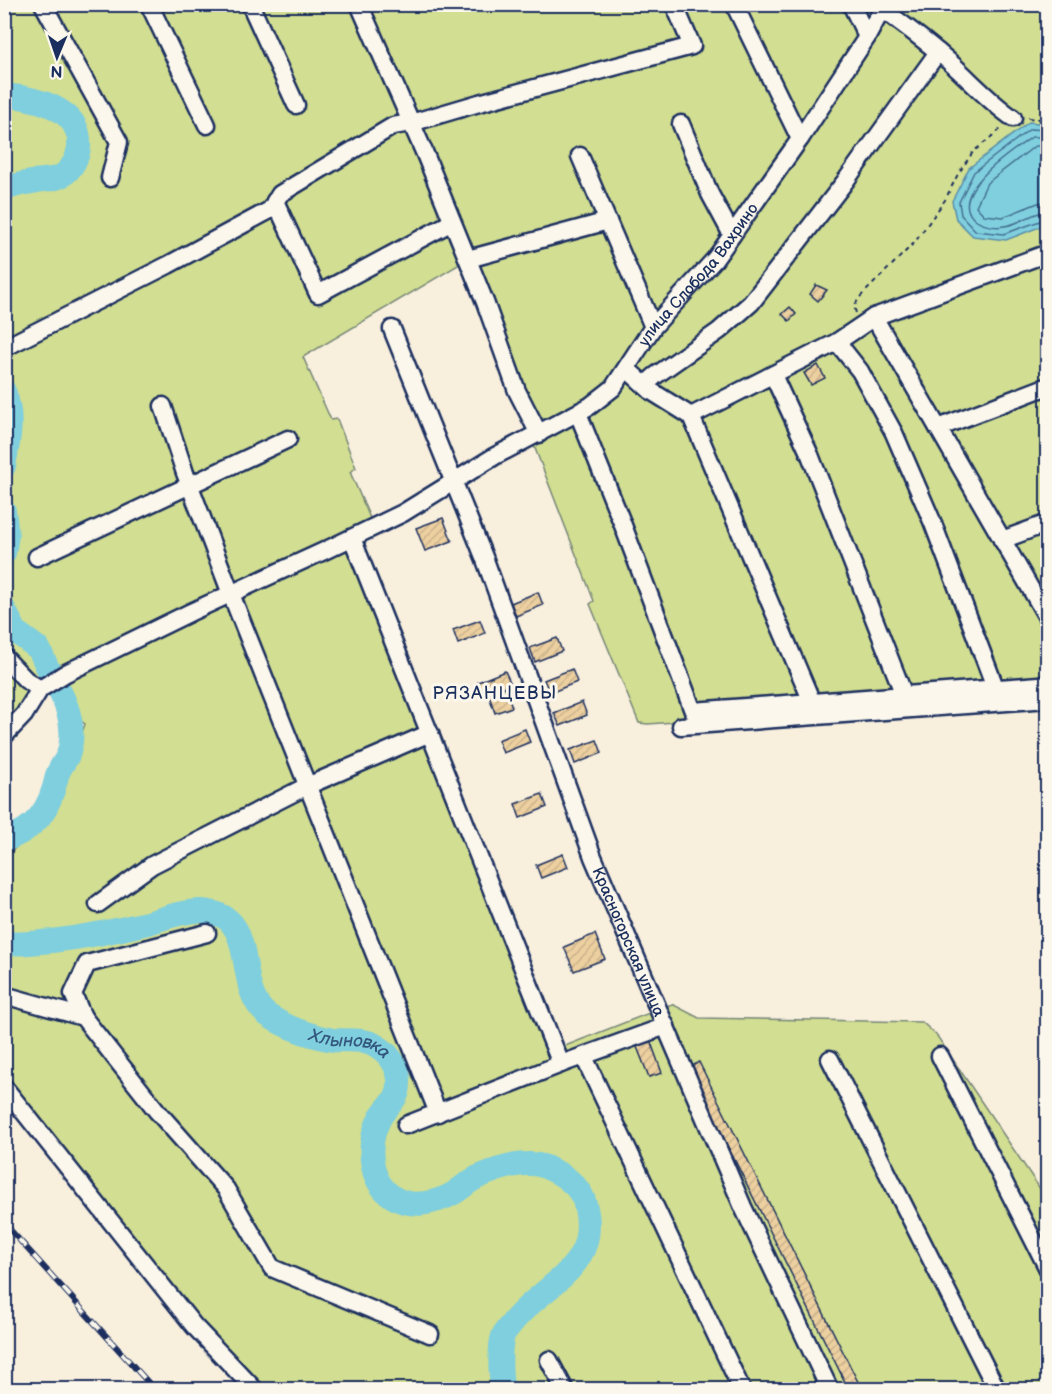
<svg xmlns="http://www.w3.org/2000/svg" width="1052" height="1394" font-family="'Balsamiq Sans',sans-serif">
	<defs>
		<pattern id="building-hatch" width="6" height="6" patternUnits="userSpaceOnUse" patternTransform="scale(1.5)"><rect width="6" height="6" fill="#edd0a0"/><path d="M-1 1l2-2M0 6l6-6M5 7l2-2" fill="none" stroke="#cbb38c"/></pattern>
	</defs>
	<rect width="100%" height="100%" fill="#f8efdd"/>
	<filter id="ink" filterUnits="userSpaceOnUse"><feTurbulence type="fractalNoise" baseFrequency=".0167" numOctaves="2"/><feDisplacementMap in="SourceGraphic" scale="12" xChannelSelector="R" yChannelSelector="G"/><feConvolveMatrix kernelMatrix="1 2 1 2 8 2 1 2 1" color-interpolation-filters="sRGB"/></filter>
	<g filter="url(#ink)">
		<path fill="#d2de91" stroke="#768678" stroke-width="1.5" d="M5 5H1047V694L648 724 639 723 590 604 594 601 463 262 303 357 331 420 337 419 356 468 350 472 370 518 363 556 560 1048 672 1004 699 1018 922 1022 937 1036 1047 1199V1389H261L211 1336 5 1076V858L29 834 65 781 85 724 40 689 5 732Z"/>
		<path fill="#80cfde" stroke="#588fab" stroke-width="1.5" d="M1029 122 1047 124V224L1006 240 973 236 956 219 952 201 969 168Z"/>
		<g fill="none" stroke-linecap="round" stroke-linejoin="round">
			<g stroke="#436f91" stroke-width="1.5">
				<path d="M1048 130 1030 129 974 172 959 202 961 215 976 231 1004 234 1048 218"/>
				<path d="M1048 137H1032C1014 150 948 192 973 218 980 225 994 228 1004 226 1019 225 1032 212 1048 211"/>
				<path d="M1048 146H1035L987 183 976 206 984 215 1003 217 1038 203 1048 202"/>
			</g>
			<g stroke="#80cfde" stroke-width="24">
				<path d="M4 95C35 98 82 108 79 147 78 157 72 169 63 175 54 181 42 179 32 182 22 183 13 186 4 189"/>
				<path d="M4 391C14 416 9 440 4 466"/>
				<path d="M4 511 7 535 4 553"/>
				<path d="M4 609 16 632 39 649 51 675"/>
				<path d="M4 840C37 829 50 808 57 776 59 768 65 762 68 755 76 732 69 708 58 688"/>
				<path id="s1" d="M4 943C20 945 37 942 52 941 85 937 115 931 147 923 166 918 189 908 210 912 260 920 232 991 269 1016 287 1028 312 1036 333 1040 345 1041 360 1039 371 1043 387 1050 400 1066 399 1084 399 1101 385 1106 379 1120 367 1144 368 1181 393 1197 411 1209 437 1203 454 1193 462 1188 468 1182 476 1178 492 1171 511 1164 528 1164 539 1163 548 1168 558 1173 570 1179 582 1191 585 1204 602 1269 543 1283 512 1323 509 1327 504 1332 503 1336 499 1348 500 1378 503 1390"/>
			</g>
		</g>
		<g fill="url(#building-hatch)" stroke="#1b2f5e" stroke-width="1.5">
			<path d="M816 285 827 290 818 301 810 294Z"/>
			<path d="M790 307 796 314 789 321 782 314Z"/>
			<path d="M818 365 825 378 811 385 804 373Z"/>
			<path d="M443 518 452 541 425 551 416 528Z"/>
			<path d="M538 592 543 605 516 616 511 603Z"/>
			<path d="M480 620 485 633 458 644 453 630Z"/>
			<path d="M557 638 562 651 535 662 530 648Z"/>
			<path d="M572 669 577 682 550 693 544 680Z"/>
			<path d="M505 671 511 684 483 695 478 682Z"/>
			<path d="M505 687 512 707 495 713 488 693Z"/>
			<path d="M582 702 587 715 560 726 554 713Z"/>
			<path d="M525 729 530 742 503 753 498 740Z"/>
			<path d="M597 740 602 753 575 764 570 750Z"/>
			<path d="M542 794 547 807 520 818 515 804Z"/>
			<path d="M563 854 568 867 541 878 536 865Z"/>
			<path d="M595 934 605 959 574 971 564 947Z"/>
			<path d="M649 1037 662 1073 649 1077 635 1042Z"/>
			<path d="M699 1062 862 1390H849L689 1068Z"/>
		</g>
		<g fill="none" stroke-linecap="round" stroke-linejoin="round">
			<defs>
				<g id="minor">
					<path d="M43 4 119 142 110 178"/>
					<path d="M149 4 207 125"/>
					<path d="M250 4 296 105"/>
					<path d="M359 4 425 154 485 302 517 391 539 434"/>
					<path d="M734 4 800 139"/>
					<path d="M851 4 867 37"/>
					<path d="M882 9C907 27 931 45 953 65 973 83 991 103 1013 118"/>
					<path d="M681 124 710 194 732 235"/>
					<path d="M580 156 653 327"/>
					<path d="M275 201 318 294 452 222"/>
					<path d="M468 259 608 221"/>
					<path d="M874 317 1048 619"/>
					<path id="s2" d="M392 329 484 557 593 857 743 1207 830 1390"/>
					<path d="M837 342 860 371 894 433 932 521 995 687"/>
					<path d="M4 348 168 265 270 210 280 194 393 126 411 123 479 103 692 46 674 4"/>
					<path d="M627 369 651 391 691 416 837 342 874 317 1048 253"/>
					<path d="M773 375 810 455 904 695"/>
					<path d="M645 385 655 376 719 331 751 303 844 183 938 52"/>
					<path d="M163 406 185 473 231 594 438 1113"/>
					<path d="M578 413 621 520 693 711 1039 685"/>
					<path d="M691 416 812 702"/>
					<path d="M938 428 1048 386"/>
					<path d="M352 538 561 1064"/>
					<path d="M1002 540 1048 523"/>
					<path d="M37 557 288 439"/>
					<path d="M4 657 26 680 40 689"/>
					<path d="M681 726 1048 699"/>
					<path id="s3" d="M4 736 24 715 40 689 66 673 191 612 324 551 403 513 495 456 590 406 613 388 653 327 715 259 800 139 867 37 885 4"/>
					<path d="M98 904 152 865 307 786 430 733"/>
					<path d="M4 995 83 1017 157 1111 226 1189 272 1268 430 1334"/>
					<path d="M83 1017 73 994 87 964 207 933"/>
					<path d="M940 1056 1048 1269"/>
					<path d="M584 1057 742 1390"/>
					<path d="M830 1059 997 1390"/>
					<path d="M4 1087 194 1326 255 1390"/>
					<path d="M406 1125 561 1064 666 1026"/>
					<path d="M549 1360 565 1390"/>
				</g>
			</defs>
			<use href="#minor" stroke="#1b2f5e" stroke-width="21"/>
			<g stroke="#1b2f5e" stroke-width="2" stroke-dasharray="4.5 4.5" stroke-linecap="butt">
				<path d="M1028 118 1048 120"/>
				<path d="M856 313 854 307 859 298 915 242 945 200 958 174 973 152 1002 128"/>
			</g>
			<use href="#minor" stroke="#fbf7ec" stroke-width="16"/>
			<defs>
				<path id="rail" d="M4 1223 155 1390"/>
			</defs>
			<use href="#rail" stroke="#1b2f5e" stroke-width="6"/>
			<use href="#rail" stroke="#fbf7ec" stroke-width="4" stroke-dasharray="11" stroke-linecap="butt"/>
		</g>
	</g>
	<g text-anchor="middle" stroke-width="6" stroke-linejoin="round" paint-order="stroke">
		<g font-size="16" fill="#1b2f5e" stroke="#fbf7ec">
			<text dy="6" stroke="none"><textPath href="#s3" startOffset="850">улица Слобода Вахрино</textPath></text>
			<text dy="6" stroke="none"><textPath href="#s2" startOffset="657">Красногорская улица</textPath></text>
		</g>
		<g font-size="18" letter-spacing="1.5" fill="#1b2f5e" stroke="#fbf7ec">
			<text x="495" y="699">РЯЗАНЦЕВЫ</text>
		</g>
		<g font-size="18" font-style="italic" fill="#34577e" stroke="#fbf7ec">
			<text dy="6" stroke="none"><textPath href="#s1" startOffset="423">Хлыновка</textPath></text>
		</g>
	</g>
	<rect width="1052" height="1394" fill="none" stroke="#fbf7ec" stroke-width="24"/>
	<rect x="12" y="12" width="1028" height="1370" fill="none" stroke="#1b2f5e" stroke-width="2" filter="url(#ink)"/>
	<g transform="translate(57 57) rotate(182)" stroke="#fbf7ec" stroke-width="4.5" paint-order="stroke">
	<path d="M0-4.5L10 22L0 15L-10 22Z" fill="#1b2f5e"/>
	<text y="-9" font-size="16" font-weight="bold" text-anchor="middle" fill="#1b2f5e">N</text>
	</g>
</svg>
